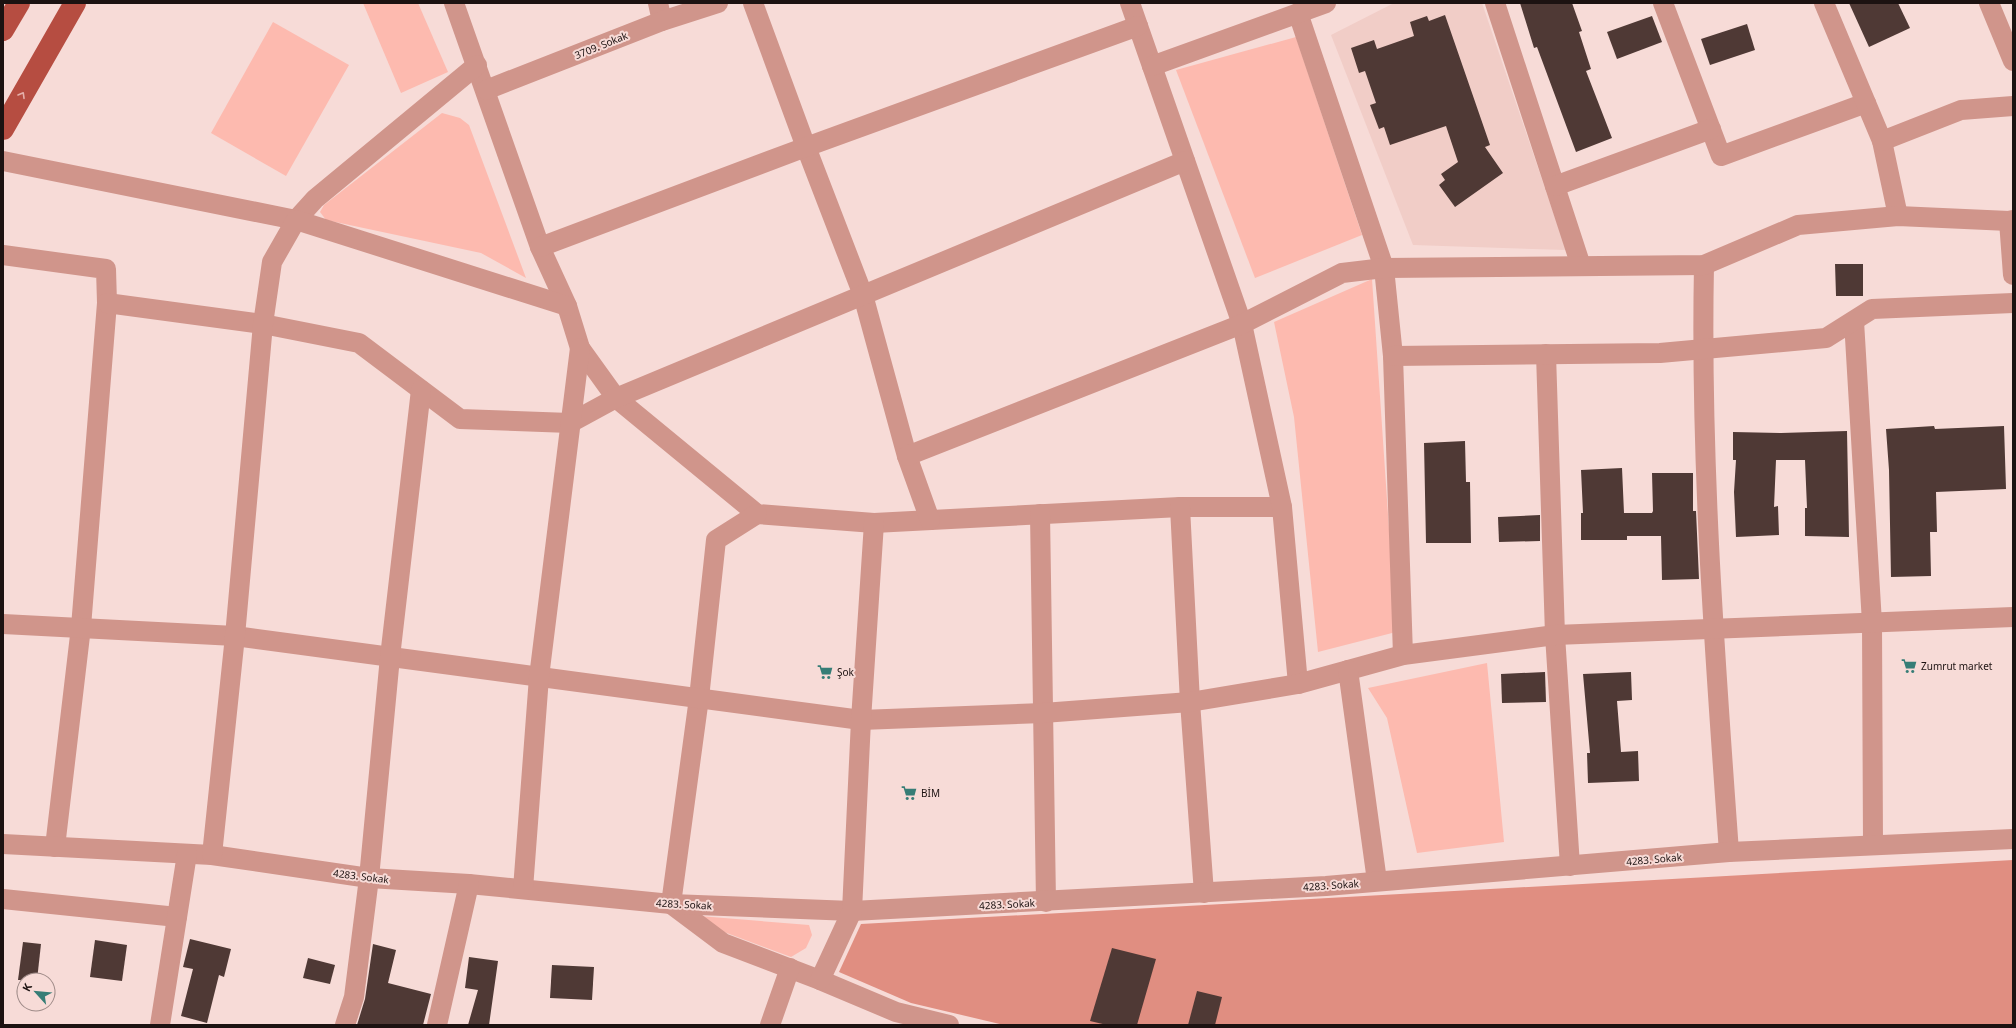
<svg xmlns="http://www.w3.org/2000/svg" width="2016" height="1028" font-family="'Noto Sans',sans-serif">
	<rect width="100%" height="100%" fill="#f7dbd7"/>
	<path fill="#f1cdc7" d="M1394 3H1482L1566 250 1413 245 1331 35Z"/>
	<g fill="#fdbaaf">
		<path d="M363 3H418L448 72 401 93Z"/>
		<path d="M273 22 349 65 286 176 211 133Z"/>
		<path d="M1296 37 1362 235 1255 278 1176 70Z"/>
		<path d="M442 113 460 118 469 125 526 278 481 253 326 220 320 212 324 205Z"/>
		<path d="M1372 279 1396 632 1318 652 1294 417 1274 322Z"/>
		<path d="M1487 663 1504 842 1417 853 1387 718 1368 688Z"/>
		<path d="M699 916 809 925 812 935 806 948 791 957 716 929Z"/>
	</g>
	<path fill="#e08e81" d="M2013 860V1025H1004L911 1003 839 972 861 924Z"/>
	<g fill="#4f3935">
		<path d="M1520 3H1572L1582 31 1579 32 1591 69 1586 71 1612 138 1576 152 1537 47 1534 48Z"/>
		<path d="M1849 3H1898L1910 28 1869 47Z"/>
		<path d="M1445 15 1490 145 1485 147 1503 173 1455 207 1439 185 1445 180 1441 174 1458 162 1446 126 1390 145 1384 127 1379 129 1370 105 1376 103 1365 71 1359 73 1351 48 1374 40 1377 49 1414 36 1410 22 1427 16 1429 21Z"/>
		<path d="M1652 16 1662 42 1617 59 1607 32Z"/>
		<path d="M1747 24 1755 50 1710 65 1701 39Z"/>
		<path d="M1835 264H1863V296H1836Z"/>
		<path d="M1934 426 1935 429 2004 426 2006 489 1936 492 1937 532H1930L1931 576 1891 577 1889 470 1886 429Z"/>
		<path d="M1847 431 1849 537 1805 536V508H1807L1805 460H1776L1774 507 1778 506 1779 535 1736 537 1734 492 1736 460H1733V432L1781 433Z"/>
		<path d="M1465 441 1466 482H1470L1471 543H1426L1424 443Z"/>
		<path d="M1622 468 1624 513H1652L1653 511 1652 473H1693V511H1696L1699 579 1662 580 1661 536H1627V540H1581V513H1583L1581 470Z"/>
		<path d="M1540 515V541L1499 542 1498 517Z"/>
		<path d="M1545 672 1546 702 1502 703 1501 674Z"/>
		<path d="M1631 672 1632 700 1617 701 1621 752 1638 751 1639 781 1588 783 1587 753H1590L1583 674Z"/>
		<path d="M190 939 231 949 224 977 219 975 207 1023 181 1016 193 969 183 967Z"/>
		<path d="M95 940 127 945 122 981 90 977Z"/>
		<path d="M23 942 41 944 37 980H18Z"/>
		<path d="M373 944 396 950 388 983 431 994 423 1025H357L365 999Z"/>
		<path d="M1112 948 1156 959 1137 1025H1107L1090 1021Z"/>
		<path d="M469 957 498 961 489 1025H468L478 990 465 988Z"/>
		<path d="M308 958 335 965 330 984 303 978Z"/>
		<path d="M552 965 594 967 592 1000 550 998Z"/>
		<path d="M1197 991 1222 997 1215 1025H1188Z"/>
	</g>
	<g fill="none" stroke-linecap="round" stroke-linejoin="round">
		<g stroke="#d0958b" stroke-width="20">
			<path d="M454 3 540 247 567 306 580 348 616 398 757 514 874 523 1180 507H1282"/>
			<path d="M658 3 662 21"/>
			<path d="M753 3 806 147 863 295 907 456 930 520"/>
			<path d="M1130 3 1242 324 1282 507 1298 684"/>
			<path d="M1495 3 1581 266"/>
			<path d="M1663 3 1721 156 1866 103"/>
			<path d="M1824 3 1882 141 1898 216"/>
			<path d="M1989 3 2013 61"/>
			<path d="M1298 13 1384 268 1393 356 1403 655"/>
			<path d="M1152 66 1326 3"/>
			<path d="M486 90 662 21 718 3"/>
			<path d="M1882 141 1961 110 2013 106"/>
			<path d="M3 161 296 220 315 199 477 65"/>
			<path d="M1555 186 1711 129"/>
			<path d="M2009 221 2013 275"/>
			<path d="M540 247 806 147 1138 26"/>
			<path d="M3 255 106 269 107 303 81 627 55 847"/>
			<path d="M1704 265C1700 461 1715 657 1729 852"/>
			<path d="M107 303 263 324 359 343 460 419 570 423 616 398 1185 161"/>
			<path d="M1854 321 1872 623 1873 845"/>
			<path d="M1546 354 1555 635 1570 866"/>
			<path d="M1393 356 1660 353 1826 338 1872 309 2013 303"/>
			<path d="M907 456 1242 324 1342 273 1384 268 1704 265 1798 225 1898 216 2009 221 2013 220"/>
			<path d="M1180 507 1190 702 1204 893"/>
			<path d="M757 514 716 540 699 698 671 904 723 943 820 980 896 1012 949 1025"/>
			<path d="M1040 514 1046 902"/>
			<path d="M3 624 235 636 861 720 1043 713 1190 702 1298 684 1403 655 1555 635 2013 617"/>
			<path d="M1348 670 1377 881"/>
			<path d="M3 844 212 855 369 878 469 884 671 904 852 911 1326 886 1729 852 2013 839"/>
			<path d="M212 855 235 636 263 324 272 262 296 220 567 306"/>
			<path d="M523 889 539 677 580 348"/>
			<path d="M3 899 177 917"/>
			<path d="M820 980 852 911 861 720 874 523"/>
			<path d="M160 1025 187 854"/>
			<path d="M345 1025 354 997 369 878 390 657 421 390"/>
			<path d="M437 1025 469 884"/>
			<path d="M770 1025 790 968"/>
		</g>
		<g stroke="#b64d41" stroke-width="22">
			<path d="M3 30 19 3"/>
			<path d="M3 129 75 3"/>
		</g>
	</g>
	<defs><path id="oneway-chevron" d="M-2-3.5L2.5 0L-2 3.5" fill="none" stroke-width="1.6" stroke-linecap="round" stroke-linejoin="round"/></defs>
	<use stroke="#e4b0aa" href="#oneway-chevron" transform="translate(22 95) rotate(-60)"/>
	<defs>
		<symbol id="supermarket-bare" viewBox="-9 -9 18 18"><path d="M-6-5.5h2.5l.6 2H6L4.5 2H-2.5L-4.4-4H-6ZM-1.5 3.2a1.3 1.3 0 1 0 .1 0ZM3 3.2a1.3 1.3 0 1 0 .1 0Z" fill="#367d76" stroke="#f7dbd7" stroke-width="2.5" paint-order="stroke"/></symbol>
	</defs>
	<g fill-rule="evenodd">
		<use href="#supermarket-bare" x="1898" y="655" width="22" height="22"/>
		<use href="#supermarket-bare" x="814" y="661" width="22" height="22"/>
		<use href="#supermarket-bare" x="898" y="782" width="22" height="22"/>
	</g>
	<g text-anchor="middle" stroke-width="4" stroke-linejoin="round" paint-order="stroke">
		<g font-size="10" fill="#1c1211" stroke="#f7dbd7">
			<text transform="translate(601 45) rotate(-22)" y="4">3709. Sokak</text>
			<text transform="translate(1654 859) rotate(-5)" y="4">4283. Sokak</text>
			<text transform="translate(361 876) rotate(7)" y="4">4283. Sokak</text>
			<text transform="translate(1331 885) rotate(-4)" y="4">4283. Sokak</text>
			<text transform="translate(684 904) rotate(3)" y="4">4283. Sokak</text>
			<text transform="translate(1007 904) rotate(-3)" y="4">4283. Sokak</text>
		</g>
		<g font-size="10" fill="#1c1211" stroke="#f7dbd7" text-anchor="start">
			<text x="1921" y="670">Zumrut market</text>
			<text x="837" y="676">Şok</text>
			<text x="921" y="797">BİM</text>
		</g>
	</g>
	<rect width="2016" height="1028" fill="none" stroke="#1c1211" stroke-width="8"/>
	<g transform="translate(36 992) rotate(297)"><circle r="19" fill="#f7dbd7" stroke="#9f8b88"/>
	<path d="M0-3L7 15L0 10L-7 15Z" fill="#367d76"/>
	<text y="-6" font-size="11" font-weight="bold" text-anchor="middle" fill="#1c1211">K</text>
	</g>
</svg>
